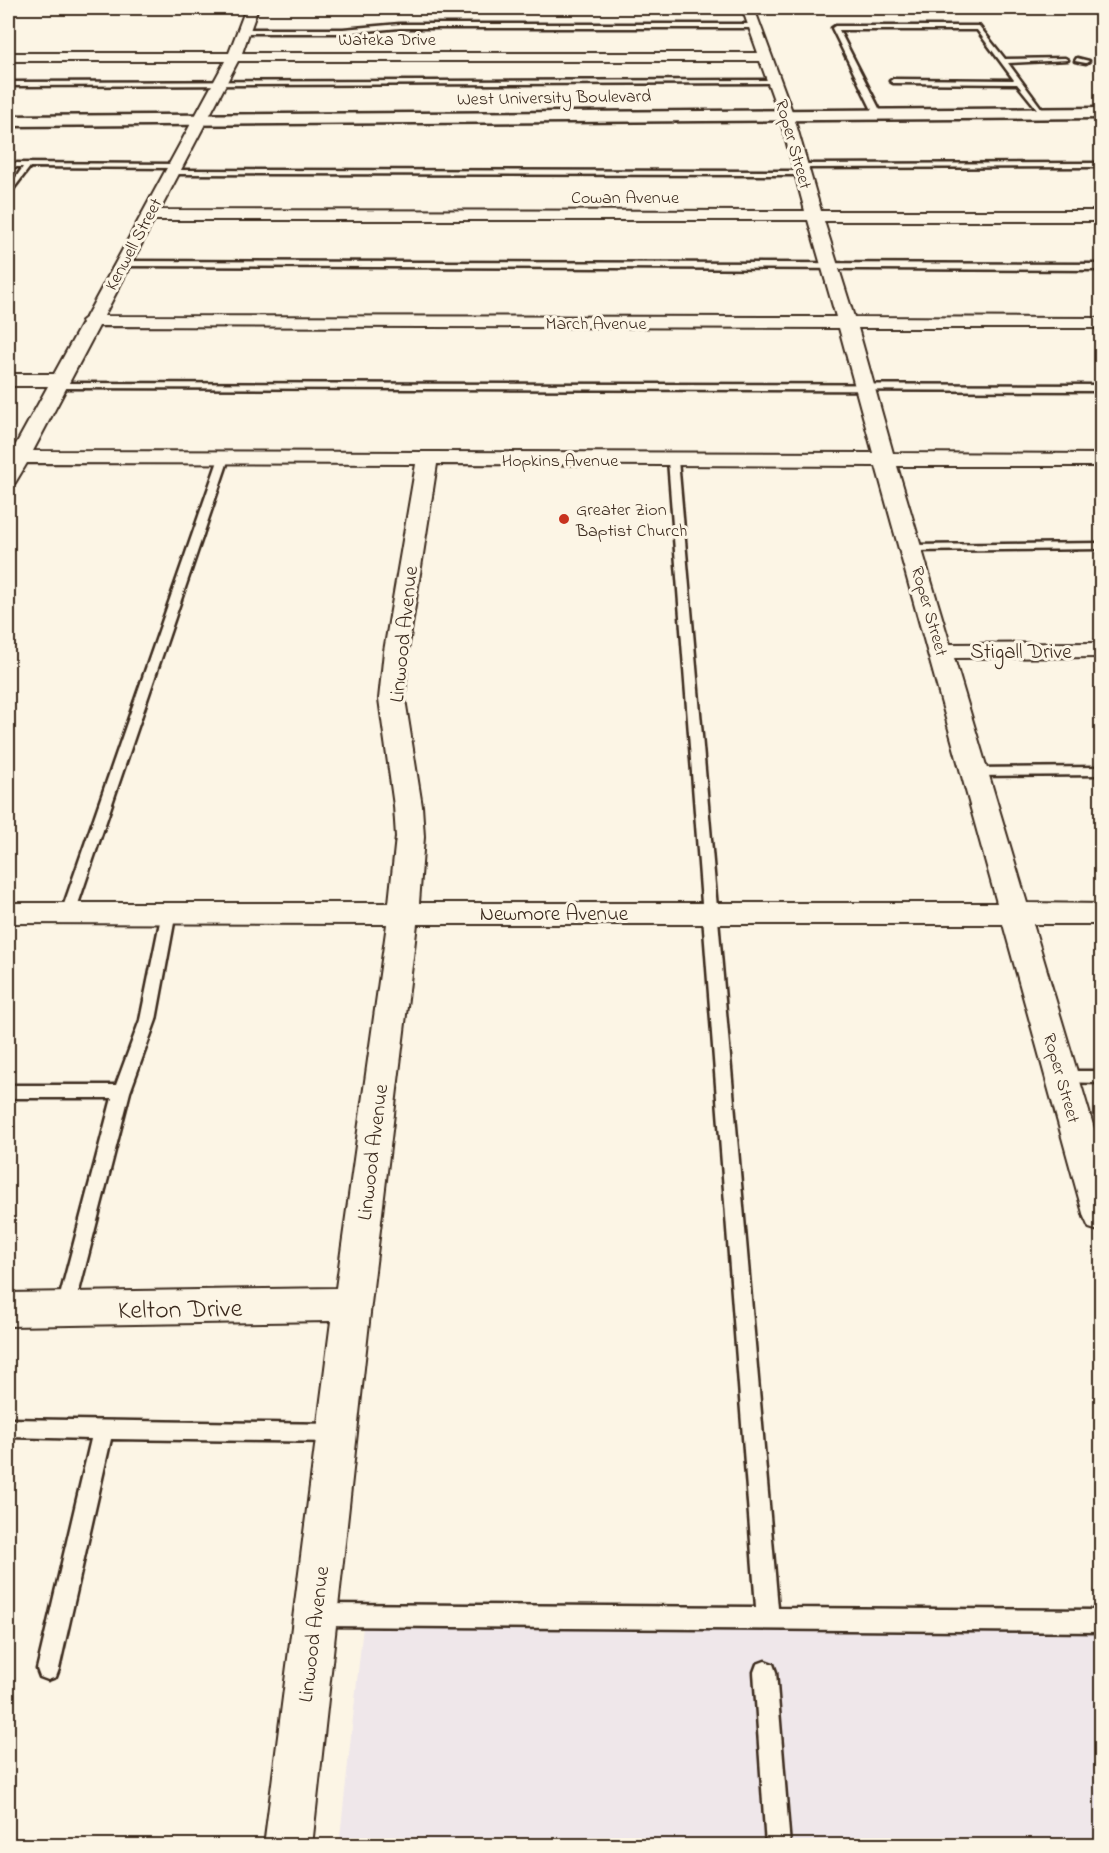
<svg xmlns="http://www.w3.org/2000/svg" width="1109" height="1853" font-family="'Indie Flower',sans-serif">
	<rect width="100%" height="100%" fill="#fcf5e5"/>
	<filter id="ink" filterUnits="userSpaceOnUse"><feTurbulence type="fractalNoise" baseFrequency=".0167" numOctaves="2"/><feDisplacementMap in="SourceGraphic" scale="12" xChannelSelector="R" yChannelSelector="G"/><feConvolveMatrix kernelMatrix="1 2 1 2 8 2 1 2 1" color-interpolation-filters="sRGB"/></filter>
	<g filter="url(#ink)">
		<path fill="#efe7ea" d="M364 1617 1101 1620V1845L339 1846Z"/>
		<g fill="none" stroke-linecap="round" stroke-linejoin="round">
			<defs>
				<g id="service">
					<path d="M400 24H754L757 26 754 28H400L343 33H243L240 31 243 29H343Z"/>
					<path d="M835 26H979L1005 59 1065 58 1068 60 1008 63 1045 113 1042 115 1017 84 893 83 890 81 893 79 1014 80 977 30H839L882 114 878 116 874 114 832 28Z"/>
					<path d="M1077 58 1089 61 1086 63 1075 61Z"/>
					<path d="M775 80 777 83 8 86V82Z"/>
					<path d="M8 163 176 164 180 166 176 168 30 167 8 196V189L23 167H8Z"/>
					<path d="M1102 163V167L800 168 796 166 800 164Z"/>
					<path d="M172 170 802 171 806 173 802 175 169 174 168 172Z"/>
					<path d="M122 261 1102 264V270L119 266 118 264Z"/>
					<path d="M58 383 1102 385V391L55 388 53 386Z"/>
					<path d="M224 455 229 458 75 913 73 917H63L61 913 219 458Z"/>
					<path d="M673 457 678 460 778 1608 1102 1610V1632L319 1626 311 1623 308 1615 311 1607 319 1604 756 1607 668 460Z"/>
					<path d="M1102 543V549L912 551 906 548 912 545Z"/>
					<path d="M1102 767V775L975 776 968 772 975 768Z"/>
					<path d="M169 907 176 912 156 1020 130 1092 74 1311 72 1317 65 1319 58 1317 56 1311 112 1098H8V1085H116L140 1020 162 912Z"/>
					<path d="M1062 1071H1102V1083L1056 1082 1054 1077 1056 1072Z"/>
					<path d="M8 1419 337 1424 344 1426 347 1433 344 1440 337 1442 111 1439 59 1669 56 1677 48 1680 40 1677 37 1669 91 1439 8 1437Z"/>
					<path d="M765 1661 773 1664 776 1672 790 1846H766L754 1672 757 1664Z"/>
				</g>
				<path id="minor" d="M246 8H258L242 53H758L742 8H754L793 114 821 211H1102V221H824L854 317 1102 318V328H858L893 453 1102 454V466H897L950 644 1102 643V657L954 658 1027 903 1102 904V924H1033L1102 1155V1232L1089 1228 1084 1217 1003 924H417L371 1304 312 1846H264L331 1321 8 1326V1293L336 1288 387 924 8 923V903H389L396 837 394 806 379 699 384 651 416 464 27 463 15 483 8 485 9 457 48 386H8V374H54L82 323 81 321 86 317 225 61H8V53H229ZM238 61H760L779 114 805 211 160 210ZM154 220H808L836 317 104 316ZM99 326 839 328 873 453 33 451ZM437 464 876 466 997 903H419L424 837 422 806 405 699 408 651Z"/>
				<path id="tertiary" d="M1102 108V118L8 126V116Z"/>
			</defs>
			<use href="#service" stroke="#3b2a1e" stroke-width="5"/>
			<use href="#minor" stroke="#3b2a1e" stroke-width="4"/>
			<use href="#tertiary" stroke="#3b2a1e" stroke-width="5"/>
			<use href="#service" fill="#fcf5e5" fill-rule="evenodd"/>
			<use href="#minor" fill="#fcf5e5" fill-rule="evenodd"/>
			<use href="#tertiary" fill="#fcf5e5" fill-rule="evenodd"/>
		</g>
	</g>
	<circle fill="#c8321e" stroke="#fcf5e5" stroke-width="2" cx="564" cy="519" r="6"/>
	<g text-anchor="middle" stroke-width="6" stroke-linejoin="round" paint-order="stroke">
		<g font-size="18" fill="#3b2a1e" stroke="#fcf5e5">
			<text x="387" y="45">Wateka Drive</text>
			<text transform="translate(554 97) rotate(-1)" y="6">West University Boulevard</text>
			<text transform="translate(794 144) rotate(74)" y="6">Roper Street</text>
			<text x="625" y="203">Cowan Avenue</text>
			<text transform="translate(133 244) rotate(-62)" y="6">Kenwell Street</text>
			<text x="596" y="329">March Avenue</text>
			<text x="560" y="466">Hopkins Avenue</text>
			<text transform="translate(930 611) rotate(74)" y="6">Roper Street</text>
			<text transform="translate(1062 1078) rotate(74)" y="6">Roper Street</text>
		</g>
		<g font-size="18" fill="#3b2a1e" stroke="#fcf5e5" text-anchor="start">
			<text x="576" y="515">Greater Zion<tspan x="576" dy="21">Baptist Church</tspan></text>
		</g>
		<g font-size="21" fill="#3b2a1e" stroke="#fcf5e5">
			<text transform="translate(403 634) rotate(-84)" y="7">Linwood Avenue</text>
			<text x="1021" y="658">Stigall Drive</text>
			<text x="554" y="920">Newmore Avenue</text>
			<text transform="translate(372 1152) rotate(-83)" y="7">Linwood Avenue</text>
			<text transform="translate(313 1634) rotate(-83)" y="7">Linwood Avenue</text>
		</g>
		<g font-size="26" fill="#3b2a1e" stroke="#fcf5e5">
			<text transform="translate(180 1308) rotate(-1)" y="9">Kelton Drive</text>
		</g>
	</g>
	<rect width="1109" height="1853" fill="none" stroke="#fcf5e5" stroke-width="30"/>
	<rect x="15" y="15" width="1079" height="1823" fill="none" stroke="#3b2a1e" stroke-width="2" filter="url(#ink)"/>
</svg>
